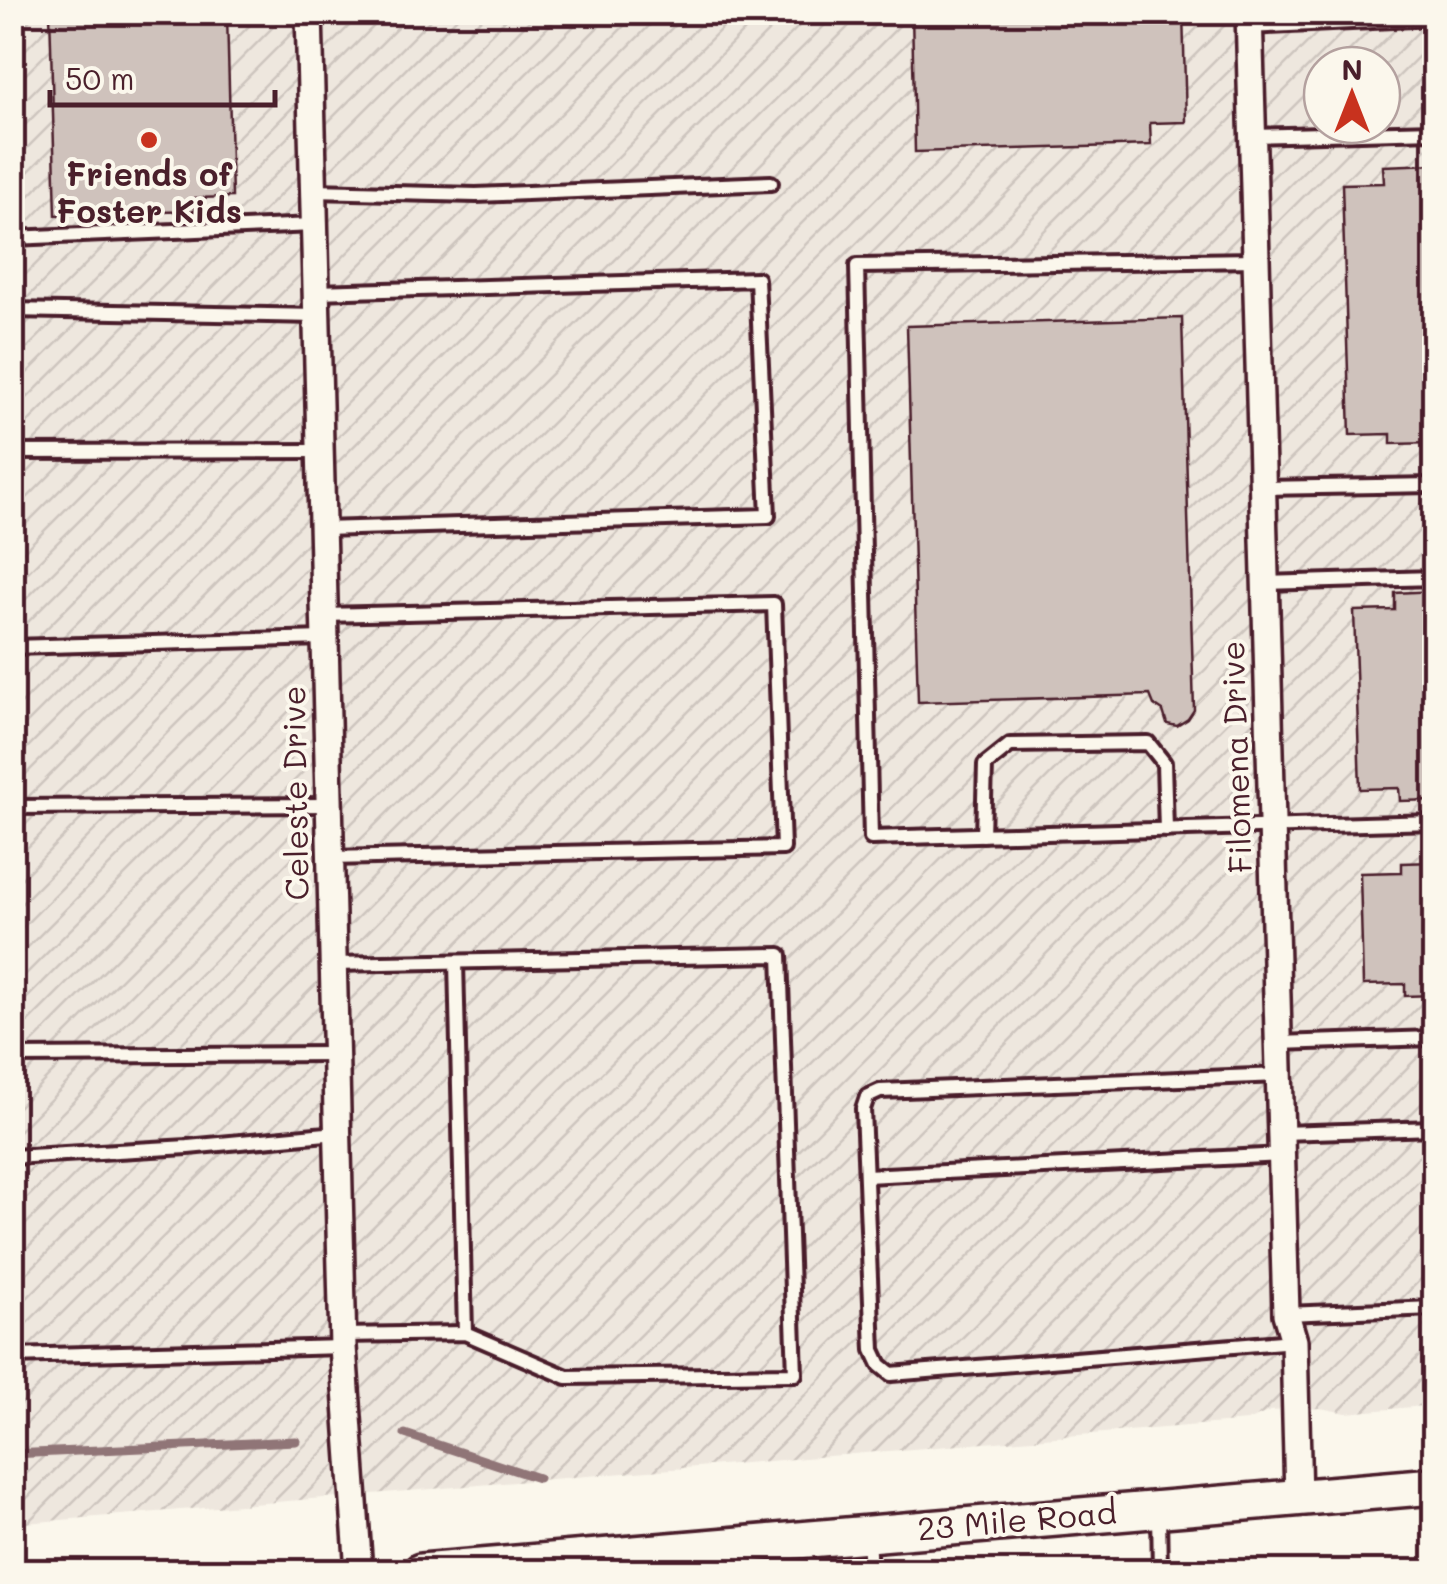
<svg xmlns="http://www.w3.org/2000/svg" width="1447" height="1584" font-family="Mali,sans-serif">
	<defs>
		<pattern id="industrial-furrows" width="10" height="10" patternUnits="userSpaceOnUse" patternTransform="scale(2.5)"><rect width="10" height="10" fill="#eee7de"/><path d="M-1 1l2-2M0 10L10 0M9 11l2-2" fill="none" stroke="#cec6bf"/></pattern>
	</defs>
	<rect width="100%" height="100%" fill="#fbf7ec"/>
	<filter id="ink" filterUnits="userSpaceOnUse"><feTurbulence type="fractalNoise" baseFrequency=".01" numOctaves="2"/><feDisplacementMap in="SourceGraphic" scale="20" xChannelSelector="R" yChannelSelector="G"/><feConvolveMatrix kernelMatrix="1 2 1 2 8 2 1 2 1" color-interpolation-filters="sRGB"/></filter>
	<g filter="url(#ink)">
		<path fill="url(#industrial-furrows)" fill-rule="evenodd" d="M13 13H1434V1405L1346 1413 1320 1408 1270 1411 1247 1421 13 1524ZM1322 65H1382V125H1322Z"/>
		<g fill="none" stroke-linecap="round" stroke-linejoin="round">
			<g stroke="#907477" stroke-width="9">
				<path d="M405 1434 538 1478"/>
				<path d="M12 1454 296 1441"/>
			</g>
		</g>
		<g fill="#cfc2bc" stroke="#4a1f2b" stroke-width="2.5">
			<path d="M50 12 227 15 232 197 195 198V211L56 215Z"/>
			<path d="M912 12H1183L1186 122 1150 123 1151 145 915 152Z"/>
			<path d="M1434 164V443L1391 444V434L1350 435 1342 184 1384 183 1383 166Z"/>
			<path d="M1182 318 1194 710 1188 719 1177 726 1167 724 1163 711 1154 705 1150 695 918 702 907 326Z"/>
			<path d="M1434 591V800L1400 801 1399 788 1360 789 1354 611 1395 610V593Z"/>
			<path d="M1434 862V995L1405 996V984L1363 985 1360 873 1402 872V863Z"/>
		</g>
		<g fill="none" stroke-linecap="round" stroke-linejoin="round">
			<defs>
				<g id="lane">
					<path d="M1249 27 1434 18"/>
					<path d="M1252 136 1434 131"/>
					<path d="M313 191 476 195 771 183"/>
					<path d="M12 238 314 225"/>
					<path d="M1256 260 857 266 871 838 1434 822"/>
					<path d="M316 292 757 279 768 516 322 529"/>
					<path d="M12 310 317 316"/>
					<path d="M12 452 320 451"/>
					<path d="M1262 488 1434 485"/>
					<path d="M1264 583 1434 578"/>
					<path d="M324 615 774 604 783 848 330 858"/>
					<path d="M12 647 325 638"/>
					<path d="M12 807 328 805"/>
					<path d="M983 835 985 765 1010 745 1148 743 1164 763 1166 830"/>
					<path d="M456 962 465 1333"/>
					<path d="M333 964 780 955 795 1374 567 1377 465 1333 342 1335"/>
					<path d="M1278 1043 1434 1038"/>
					<path d="M12 1056 335 1054"/>
					<path d="M1280 1075 880 1091 867 1097 863 1109 873 1350 880 1365 891 1374 1294 1341"/>
					<path d="M1282 1133 1434 1128"/>
					<path d="M12 1157 188 1147 337 1133"/>
					<path d="M866 1176 1283 1155"/>
					<path d="M1286 1314 1434 1308"/>
					<path d="M12 1356 343 1347"/>
					<path d="M1159 1512 1160 1572"/>
					<path d="M868 1536 870 1572"/>
				</g>
				<g id="street">
					<path d="M309 12 343 1347 359 1572"/>
					<path d="M1249 12 1286 1314 1294 1341 1298 1498"/>
				</g>
				<path id="secondary" d="M421 1572 1434 1486"/>
			</defs>
			<use href="#lane" stroke="#4a1f2b" stroke-width="20"/>
			<use href="#street" stroke="#4a1f2b" stroke-width="32"/>
			<use href="#secondary" stroke="#4a1f2b" stroke-width="42"/>
			<use href="#lane" stroke="#fbf7ec" stroke-width="12"/>
			<use href="#street" stroke="#fbf7ec" stroke-width="25"/>
			<use href="#secondary" stroke="#fbf7ec" stroke-width="35"/>
		</g>
	</g>
	<circle fill="#c8321e" stroke="#fbf7ec" stroke-width="4" cx="149" cy="140" r="10"/>
	<g text-anchor="middle" stroke-width="8" stroke-linejoin="round" paint-order="stroke">
		<g font-size="32" font-weight="bold" fill="#4a1f2b" stroke="#fbf7ec">
			<text x="149" y="186">Friends of<tspan x="149" dy="37">Foster Kids</tspan></text>
		</g>
		<g font-size="32" fill="#4a1f2b" stroke="#fbf7ec">
			<text transform="translate(1237 757) rotate(-92)" y="11">Filomena Drive</text>
			<text transform="translate(296 793) rotate(-91)" y="11">Celeste Drive</text>
			<text transform="translate(1017 1521) rotate(-5)" y="11">23 Mile Road</text>
		</g>
	</g>
	<rect width="1447" height="1584" fill="none" stroke="#fbf7ec" stroke-width="50"/>
	<rect x="25" y="25" width="1397" height="1534" fill="none" stroke="#4a1f2b" stroke-width="4" filter="url(#ink)"/>
	<g transform="translate(1352 95)"><circle r="48" fill="#fbf7ec" stroke="#b4a19f" stroke-width="2.5"/>
	<path d="M0-8L18 38L0 25L-18 38Z" fill="#c8321e"/>
	<text y="-15" font-size="28" font-weight="bold" text-anchor="middle" fill="#4a1f2b">N</text>
	</g>
	<path d="M50 90v15h225v-15" fill="none" stroke="#4a1f2b" stroke-width="5"/>
	<text x="65" y="90" font-size="30" fill="#4a1f2b" stroke="#fbf7ec" stroke-width="8" paint-order="stroke">50 m</text>
</svg>
